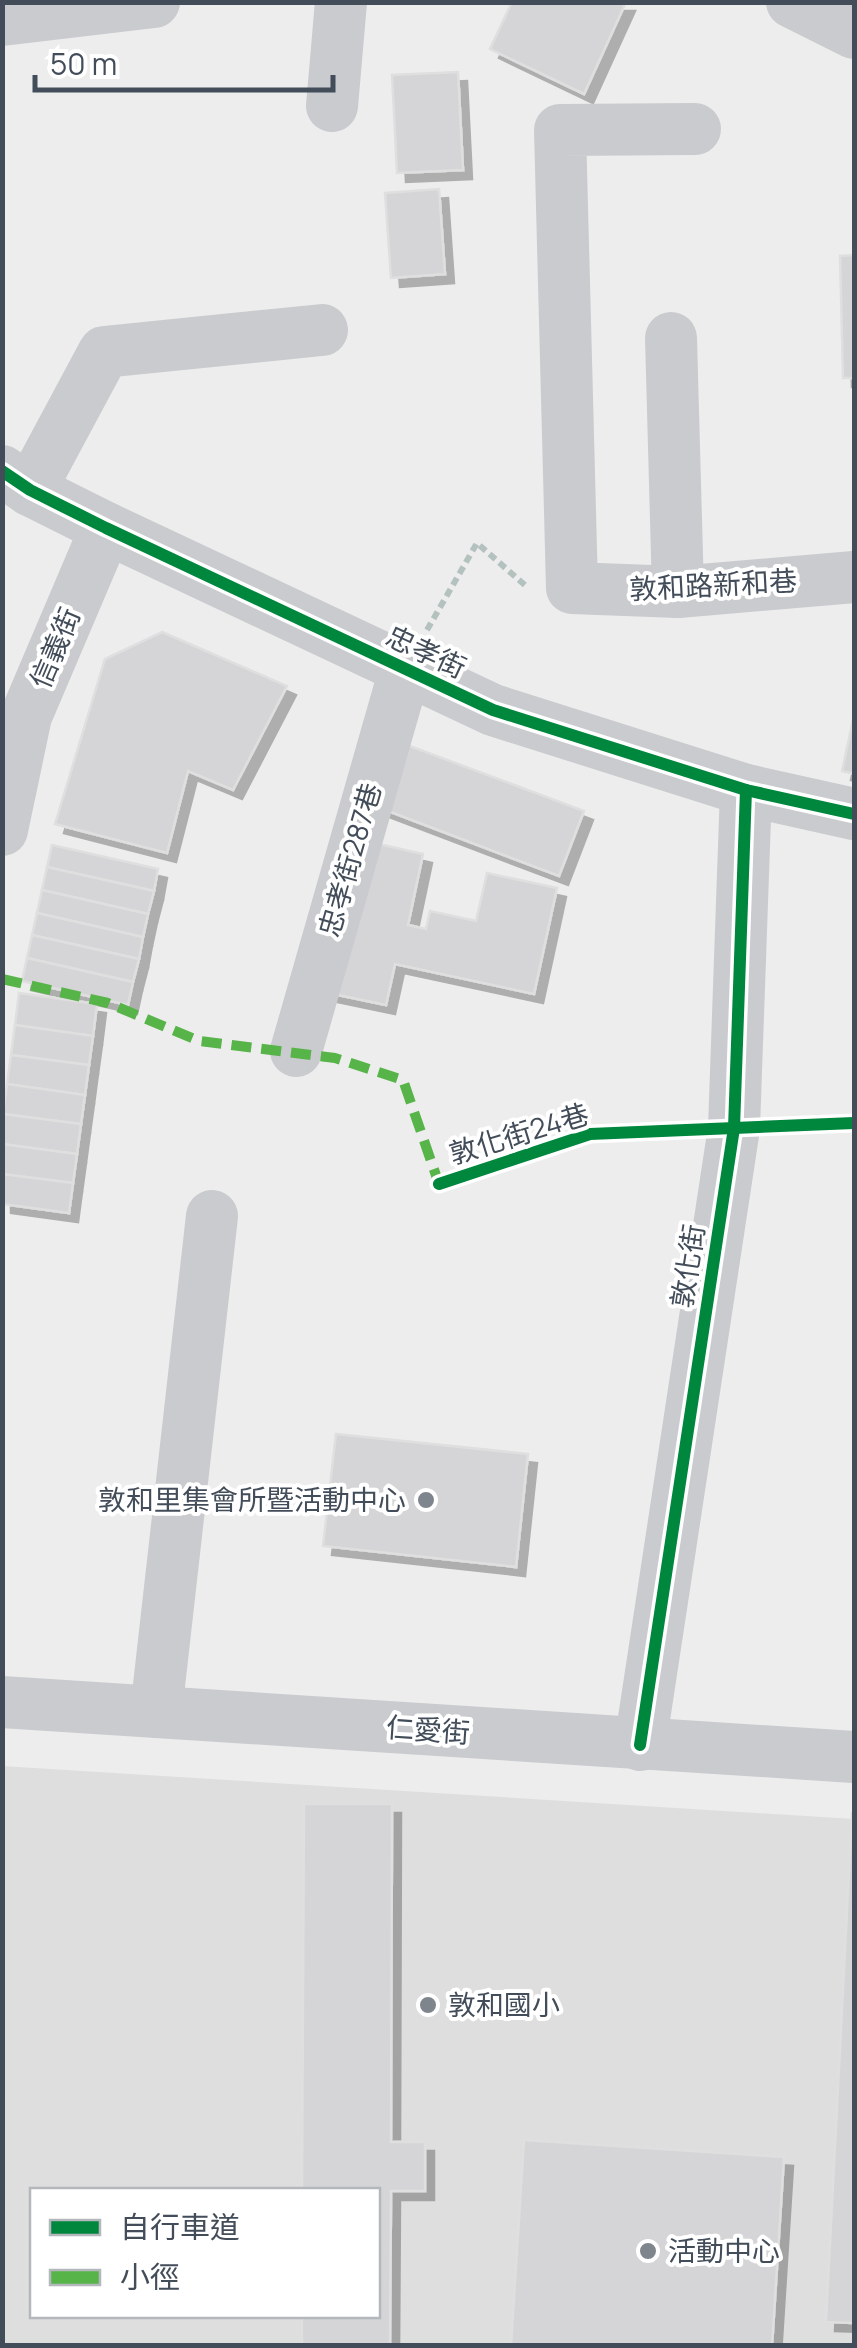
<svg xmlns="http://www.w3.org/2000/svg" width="857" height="2348" font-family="Manrope,'Noto Sans TC',sans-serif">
	<defs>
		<filter id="shadow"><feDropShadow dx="9" dy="9" stdDeviation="0" flood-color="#0004"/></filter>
	</defs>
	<rect width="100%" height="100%" fill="#eeeded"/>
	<path fill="#dfdedf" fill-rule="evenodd" d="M2 1766 854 1819V2345H3ZM32 2190H378V2316H32Z"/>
	<g fill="#d5d5d7" stroke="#dfdfe0" stroke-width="2.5" filter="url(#shadow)">
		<path d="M512 2H626L584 94 490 49Z"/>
		<path d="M458 72 463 170 397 173 392 75Z"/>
		<path d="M439 189 445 274 391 278 385 193Z"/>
		<path d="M854 255V378H843L840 256Z"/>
		<path d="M162 632 287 686 233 790 188 771 167 853 55 824 105 659Z"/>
		<path d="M854 715V774L842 771Z"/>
		<path d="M399 742 584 811 559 876 375 806Z"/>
		<path d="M352 838 423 854 408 925 426 929 430 911 476 921 487 873 557 888 534 994 395 964 386 1005 319 991Z"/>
		<path d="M52 845 158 869 154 891 47 867Z"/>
		<path d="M47 867 154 891 148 914 42 890Z"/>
		<path d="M42 890 148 914 143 937 37 913Z"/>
		<path d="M37 913 143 937 139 959 32 935Z"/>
		<path d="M32 935 139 959 133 982 27 958Z"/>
		<path d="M27 958 133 982 128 1005 22 981Z"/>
		<path d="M19 993 97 1004 93 1036 15 1025Z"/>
		<path d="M15 1025 93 1036 89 1065 11 1055Z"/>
		<path d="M11 1055 89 1065 85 1095 7 1084Z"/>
		<path d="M7 1084 85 1095 81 1124 3 1114Z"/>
		<path d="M3 1114 81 1124 77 1154 2 1144Z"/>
		<path d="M2 1144 77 1154 73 1183 2 1174Z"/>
		<path d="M2 1174 73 1183 69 1213 2 1204Z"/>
		<path d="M336 1434 528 1454 516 1567 323 1546Z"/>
		<path d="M304 1804H392L391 2142H425V2191H391L390 2346H302V2316H378V2190H302Z"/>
		<path d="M852 1813H854V2323L826 2322Z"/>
		<path d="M524 2140 784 2157 772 2346H511Z"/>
	</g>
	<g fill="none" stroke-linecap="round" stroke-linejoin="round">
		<path stroke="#b4c2bf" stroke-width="6" stroke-dasharray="8 5" stroke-linecap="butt" d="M427 630 477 543 527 587"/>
		<g stroke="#c9cbce" stroke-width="52">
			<path d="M792 2 854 33"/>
			<path d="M2 20 154 2"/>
			<path d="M332 106 341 2"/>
			<path d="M695 129 560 130 572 588 678 592 854 577"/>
			<path d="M671 338 678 592"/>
			<path d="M2 471 30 490 106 528 493 710 746 790 854 814"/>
			<path d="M30 490 104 352 322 330"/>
			<path d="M2 830 26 716 106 528"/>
			<path d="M296 1051 405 670"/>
			<path d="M2 1702 854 1757"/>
			<path d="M156 1712 212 1216"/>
			<path d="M640 1745 734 1128 746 790"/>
		</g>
		<path stroke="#57b448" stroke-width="10" stroke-dasharray="20 10" stroke-linecap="butt" d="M2 979 108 1003 199 1041 335 1058 403 1080 439 1184"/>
		<defs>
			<g id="cycleway">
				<path d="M2 471 30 490 106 528 493 710 746 790 854 814"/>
				<path d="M439 1184 590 1134 854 1123"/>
				<path d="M640 1745 734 1128 746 790"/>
			</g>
		</defs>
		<use href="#cycleway" stroke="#fff" stroke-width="19"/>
		<use href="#cycleway" stroke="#00873e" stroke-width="12"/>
	</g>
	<g fill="#7f858d" stroke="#fff" stroke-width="4">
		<circle cx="426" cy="1500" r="10"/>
		<circle cx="428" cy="2005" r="10"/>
		<circle cx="648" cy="2251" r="10"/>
	</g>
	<g text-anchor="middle" stroke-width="8" stroke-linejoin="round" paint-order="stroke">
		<g font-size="28" fill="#434d5a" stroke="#fff">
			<text transform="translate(713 585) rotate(-3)" y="10">敦和路新和巷</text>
			<text transform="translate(55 648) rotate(-67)" y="10">信義街</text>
			<text transform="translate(426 652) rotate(25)" y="10">忠孝街</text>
			<text transform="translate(350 860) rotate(-74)" y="10">忠孝街287巷</text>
			<text transform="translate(519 1134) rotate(-17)" y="10">敦化街24巷</text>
			<text transform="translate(688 1266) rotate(-81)" y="10">敦化街</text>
			<text transform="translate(428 1730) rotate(4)" y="10">仁愛街</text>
		</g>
		<g font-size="28" fill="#434d5a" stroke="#fff" text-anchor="start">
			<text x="406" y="1510" text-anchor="end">敦和里集會所暨活動中心</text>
			<text x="448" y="2015">敦和國小</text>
			<text x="668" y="2261">活動中心</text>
		</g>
	</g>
	<rect width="857" height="2348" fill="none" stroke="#434d5a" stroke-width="10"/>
	<rect x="30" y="2188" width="350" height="130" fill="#ffffff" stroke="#b4b8bd" stroke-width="2.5"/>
	<rect x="50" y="2220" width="50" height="15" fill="#00873e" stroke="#b4b8bd" stroke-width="2.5"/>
	<text x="120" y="2238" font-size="30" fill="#434d5a">自行車道</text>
	<rect x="50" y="2270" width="50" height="15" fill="#57b448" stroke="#b4b8bd" stroke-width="2.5"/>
	<text x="120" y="2288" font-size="30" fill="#434d5a">小徑</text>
	<path d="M35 75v15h298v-15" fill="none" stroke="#434d5a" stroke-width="5"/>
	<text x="50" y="75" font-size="30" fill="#434d5a" stroke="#ffffff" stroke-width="8" paint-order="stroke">50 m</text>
</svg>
